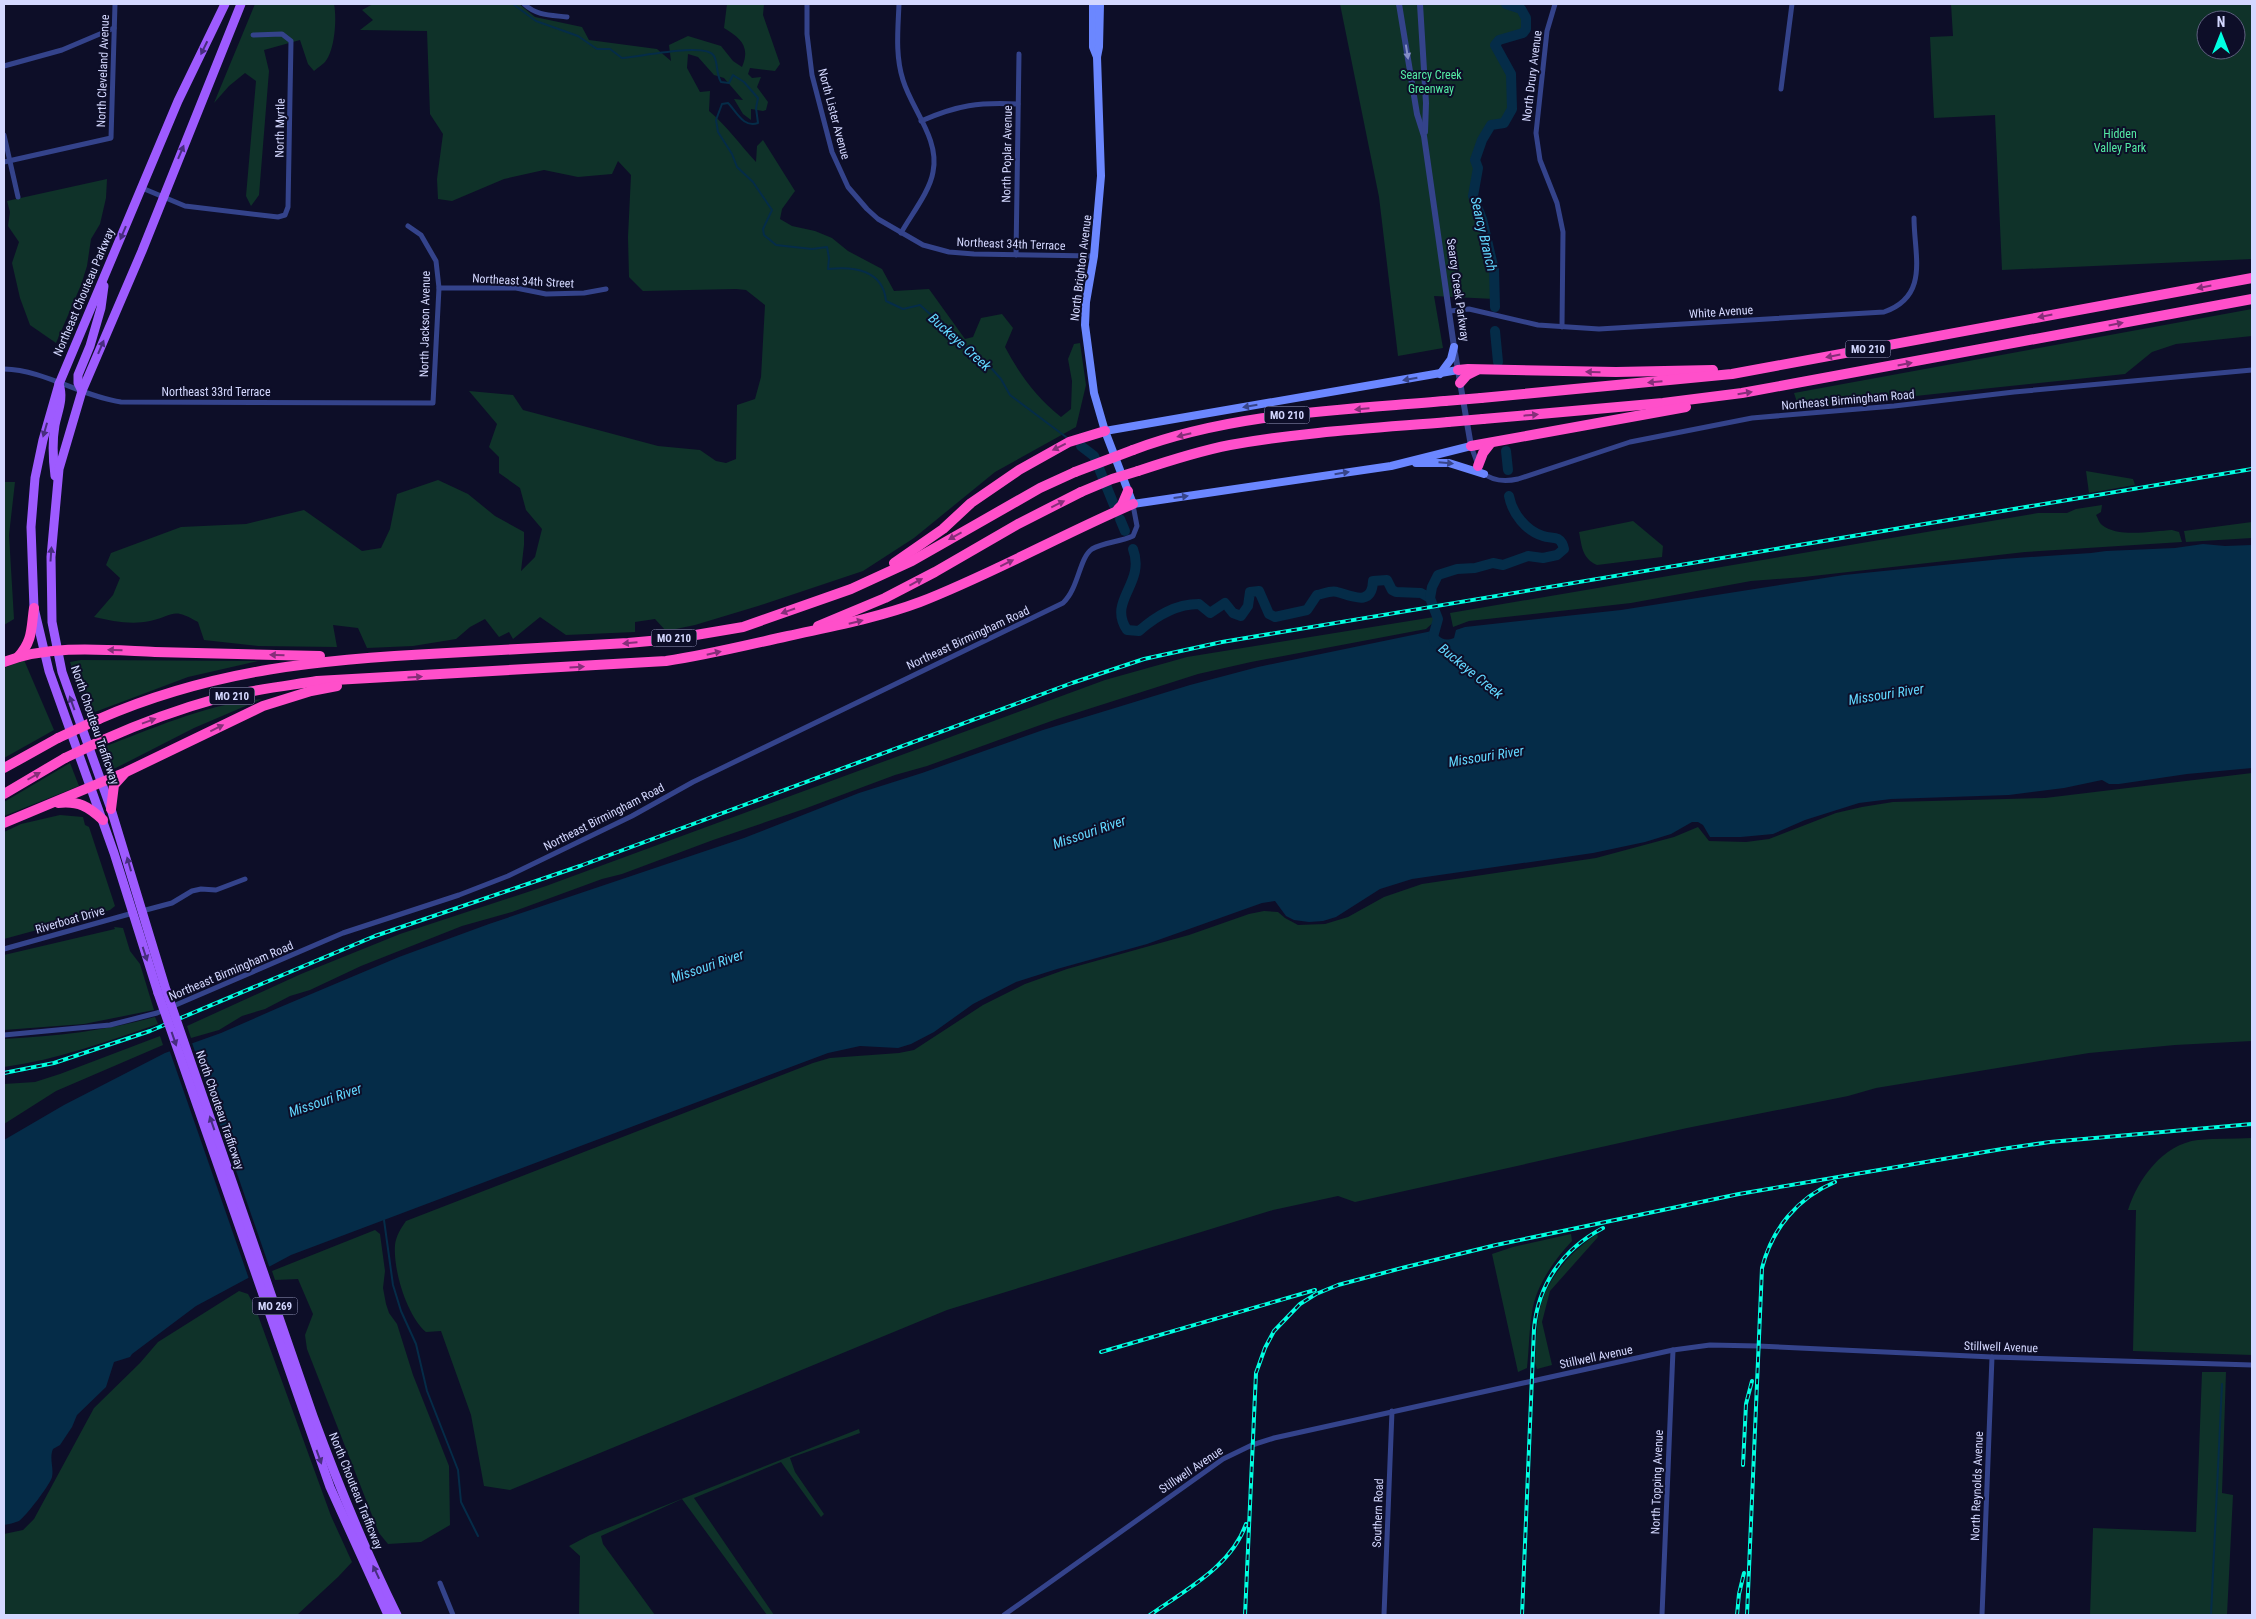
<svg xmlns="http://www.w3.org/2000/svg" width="2256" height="1619" font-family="'Roboto Condensed',sans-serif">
	<rect width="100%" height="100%" fill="#0d0e28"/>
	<g fill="#0f3229" fill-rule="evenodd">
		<path d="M255 4H334C337 18 335 52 324 63 321 66 317 68 314 71L308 64 300 40 264 50 269 71 259 195 251 206 246 196 256 81 245 73 229 86 214 103Z"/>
		<path d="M373 4H519L535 17 582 27 589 40 657 49 671 61 669 45 688 36 721 46 733 61 742 67C751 46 740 38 724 28L727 4H764L763 15 780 64 775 71 750 68 748 74 752 78 761 77 757 87 768 102 766 110 763 111 751 109V120L743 114 734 99 743 100 724 78 714 75 698 57 688 54 687 68 700 92 710 91 709 111C727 126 740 145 756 162L757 146 763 140 795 191 782 209 780 219 792 226 815 231 832 238 848 251 882 269 894 291 929 289 965 339 973 337 981 318 1002 314 1013 328 1005 347C1019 374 1037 398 1061 417L1071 409 1072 381 1068 359 1074 344 1080 343 1086 385 1076 427 995 472 914 538 863 571 758 606 695 625 666 631 655 619 635 622V632L566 635 540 617 513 639 509 632 499 637 485 619 470 627 456 639 413 646 367 648 358 628 333 625 337 647 258 646 204 640 198 622C172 607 175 615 150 621 131 625 112 621 94 617L113 595 120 578 106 565 111 553 181 527 246 524 304 510 362 551 381 548 390 529 397 494 438 480 468 494 495 516 524 532V545L521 571 535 557 542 529 526 510 520 488 499 473V457L489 447 497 424 469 391 513 395 523 410 658 446 700 450 716 461 726 463 736 459 737 405 755 399 761 377 765 305 746 290 736 289 643 291 629 277 628 237 631 175 618 161 612 174 578 177 544 170 504 179 452 201 438 199 437 179 443 134 430 114 427 31 360 30 373 20 362 10Z"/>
		<path d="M1340 4H1506L1521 9 1526 18V29L1523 33 1499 40 1496 45 1511 74 1512 109 1504 123 1491 125 1482 140 1475 160 1478 168 1473 196 1482 219 1494 270V299L1434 296 1443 348 1398 356 1379 197Z"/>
		<path d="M1951 4H2252V259L2002 270 1995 115 1934 118 1930 37 1953 36ZM2206 20H2236V50H2206Z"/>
		<path d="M107 179 106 198 100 224 91 239 87 266 81 285 56 343 30 325 20 298 12 263 19 242 8 226 10 212 7 201Z"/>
		<path d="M2252 309V336L2176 344 2152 352 2125 374 1830 405 1822 401 1797 402 1794 393Z"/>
		<path d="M2086 471 2133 479 2135 485 2089 493Z"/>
		<path d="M4 482H15L9 535 14 619 4 625Z"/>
		<path d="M2102 505 2101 512 2096 515C2098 518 2099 523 2102 525 2117 538 2154 531 2172 530L2179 532 2182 542 2025 552 1804 577 1751 581 1631 603 1469 621 1453 627 1450 613 2038 513H2067L2076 509Z"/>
		<path d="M1633 521 1663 546 1662 557 1597 565C1582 558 1582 547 1579 532Z"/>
		<path d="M2252 522V538L2186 542 2184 531Z"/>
		<path d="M1434 617 1435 621 1426 629 1251 662 1198 674 1057 719 927 766 895 775 804 809 713 840 622 874 602 879 512 912 462 926 361 966 310 990 290 996 265 1009 242 1016 219 1030 191 1038 187 1026 301 974 400 934 546 886 1105 680 1187 657Z"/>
		<path d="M24 660 54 730 4 758V668Z"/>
		<path d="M81 660 258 661 188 677 87 715 70 662Z"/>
		<path d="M262 699 194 728 110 771 101 748C152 729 207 704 262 699Z"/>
		<path d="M70 763 79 786 4 816V802Z"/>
		<path d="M2252 773V1041L2175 1045 2089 1053 1876 1088 1848 1096 1687 1128 1355 1202 1338 1196 1273 1210 947 1310 510 1490 484 1486 471 1415 441 1331 426 1332C407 1316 393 1270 395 1245 396 1236 401 1228 406 1221L813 1063 830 1058 899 1053 914 1050 983 1005 1025 984 1067 969 1189 935 1249 914 1264 911 1278 912 1285 918 1298 925 1325 924 1348 917 1384 897 1422 884 1596 858 1674 837 1698 827 1709 841 1746 842 1769 839 1836 813 1862 807 1893 802 2045 798Z"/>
		<path d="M60 815 83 817 85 825 89 827 115 906 110 910 4 939V832L21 824Z"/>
		<path d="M114 927 123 928 130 951 140 964 154 1010 84 1024 4 1030V955L115 929Z"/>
		<path d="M155 1017 158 1024C108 1041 57 1060 4 1067V1039C56 1036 105 1031 155 1017Z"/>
		<path d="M160 1036 163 1045 56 1091 4 1124V1084L35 1082 60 1074Z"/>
		<path d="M2252 1138V1355L2133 1351 2136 1210H2128C2138 1179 2163 1144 2198 1140 2216 1138 2234 1139 2252 1138Z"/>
		<path d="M375 1230 380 1234 385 1271 383 1288 386 1304 389 1313 397 1324 413 1375 449 1466 450 1525 421 1542 388 1544 379 1533 307 1349 305 1335 313 1314 298 1279 275 1280 272 1271Z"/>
		<path d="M1571 1234 1572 1241C1554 1260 1535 1287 1532 1313 1529 1331 1529 1350 1527 1368L1518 1372 1492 1254 1513 1247Z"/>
		<path d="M1597 1234 1598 1237 1550 1291 1542 1322 1552 1365 1537 1369 1535 1363C1536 1347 1536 1329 1539 1313 1545 1280 1570 1252 1597 1234Z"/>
		<path d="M239 1291 248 1294 255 1307 331 1516 352 1562 338 1577 297 1615H4V1534L23 1530 34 1519 94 1408 140 1363 158 1342Z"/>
		<path d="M2202 1372H2226L2222 1493 2233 1495 2227 1615H2090L2093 1528 2196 1532Z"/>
		<path d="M859 1429 860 1433 790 1458 795 1472 824 1514 821 1517 781 1462 694 1498 774 1615H767L682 1499 601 1536 603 1544 655 1615H579L580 1556 569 1546 590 1535Z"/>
	</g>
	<path fill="#052c48" d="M2203 544 2225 546 2252 545V768L2187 774 2119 784H2109L2102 780 2064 788 2009 795 1891 799 1859 803 1805 820 1773 834 1741 837H1710L1703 825 1698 822H1692L1671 834 1645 842 1593 853 1412 879 1380 889 1336 917 1323 921 1309 922 1294 920 1286 916 1275 901 1262 903 1147 944 1057 969 1016 982 973 1004 934 1032 911 1044 898 1048 860 1046 828 1053 291 1255 196 1306 132 1354 130 1357 114 1362 106 1387 77 1415 72 1427 60 1445 53 1449C49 1458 54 1468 52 1477 50 1485 26 1516 19 1521 14 1523 9 1524 4 1525V1140L64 1105 165 1053 221 1033 278 1008 399 957 489 924 744 838 859 793 922 773 1043 730 1190 685 1258 667 1432 631C1440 634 1440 643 1454 638L1456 630 1465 627 1621 610 1844 575 2002 559 2091 553 2106 551 2175 548Z"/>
	<path fill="#0d0e28" d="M191 1040 270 1269 249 1279 169 1049Z"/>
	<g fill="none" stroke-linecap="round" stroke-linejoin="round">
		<g stroke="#052c48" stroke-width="2">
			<path d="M513 4 536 21 578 36 597 49H610L622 58C639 57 706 42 714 56 718 63 716 74 721 82L729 83 733 75 744 82 758 98 756 108 758 123C743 128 737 112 728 103L722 104 716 120 718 132 732 154 737 167 753 182 772 210 763 229 764 235 776 245 812 249 827 247 829 258 828 269C854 266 883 270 886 301L903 309 920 305 950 332 958 343 992 369 1001 379 1010 395 1066 437"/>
			<path d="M384 1220 393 1285 401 1311 416 1344 427 1391 458 1470 461 1502 478 1536"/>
			<path d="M2211 1615 2222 1384"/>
		</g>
		<g stroke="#052c48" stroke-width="10">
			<path d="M1495 307 1494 270 1482 219 1473 196 1478 168 1475 160 1482 140 1491 125 1504 123 1512 109 1511 74 1495 45 1499 40 1523 33 1526 29V18L1521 9 1506 4"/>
			<path d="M1495 331 1498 362"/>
			<path d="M1081 446 1094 456 1114 505"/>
			<path d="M1506 451 1508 470"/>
			<path d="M1120 519 1125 531"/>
			<path d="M1133 549C1146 584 1107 600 1127 630L1139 631C1156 616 1175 604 1199 604L1210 613 1225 603 1233 613 1241 616 1248 606 1250 592 1259 591 1269 614 1275 617 1307 610 1317 595C1323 594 1331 590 1337 592 1352 596 1372 607 1373 581L1387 580 1392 590 1396 592 1421 593 1430 598 1438 619 1433 637 1435 642"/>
			<path d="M1430 598 1432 587 1438 575 1457 569 1475 568 1493 563 1503 565 1528 556 1543 558 1557 555 1564 549C1563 545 1562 541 1558 539 1554 537 1548 538 1543 536 1526 531 1512 513 1509 496"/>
		</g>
		<g stroke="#34438b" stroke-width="5">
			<path d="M524 4C537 16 551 15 567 17"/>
			<path d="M807 4V34L812 75 832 152 848 187 867 209 878 219 923 245 949 252 974 254 1094 256"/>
			<path d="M899 4C898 29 895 55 903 80 912 110 940 139 933 172 930 191 911 215 901 233"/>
			<path d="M1555 4 1547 31 1536 133 1540 160 1557 203 1563 232 1562 327"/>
			<path d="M4 66 62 50 114 28"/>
			<path d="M1781 89 1792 4"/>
			<path d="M921 121C958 105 979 102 1018 104"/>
			<path d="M4 135 18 197"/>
			<path d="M4 162 111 138 115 4"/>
			<path d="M142 188 185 206 278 217 285 215 288 207 291 41 282 34 253 35"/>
			<path d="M1016 255 1019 54"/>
			<path d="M439 288H516L546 294 584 293 606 289"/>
			<path d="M1450 311 1469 309 1538 325 1599 329 1884 312C1930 296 1914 255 1914 218"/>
			<path d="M4 369C45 370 80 396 121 402L433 403 439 288 436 261 421 235 408 226"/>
			<path d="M1471 446 1478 465"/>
			<path d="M1482 472C1492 481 1505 482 1518 479L1630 442 1752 418 1894 406 2014 392 2252 370"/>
			<path d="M142 911 172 903 192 891 201 889 216 890 245 879"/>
			<path d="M4 949 133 913"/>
			<path d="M4 1035 110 1025 157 1013 343 933 459 895 508 876 632 816 693 782 1063 603C1079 588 1079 558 1092 549 1104 542 1120 542 1133 536L1137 526 1133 505"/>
			<path d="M440 1583 453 1615"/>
			<path d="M1004 1615 1223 1459 1252 1445 1274 1438 1673 1350 1710 1345 1758 1346 1992 1357 2252 1365"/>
			<path d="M1384 1615 1392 1411"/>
			<path d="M1662 1615 1673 1350"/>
			<path d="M1982 1615 1992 1357"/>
		</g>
		<g stroke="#34438b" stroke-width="6">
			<path d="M1399 4 1417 114 1424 136 1454 347 1471 446"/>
			<path d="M1420 4 1426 103 1425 132"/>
		</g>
		<g stroke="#6b87ff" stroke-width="8">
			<path d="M1093 4V47L1097 57"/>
			<path d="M1100 4 1099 47 1097 57 1101 176 1094 256 1086 302 1085 325 1094 393 1105 431 1133 504 1391 466 1471 446"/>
			<path d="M1440 374 1451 359 1454 347"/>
			<path d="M1105 431 1458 370"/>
			<path d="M1416 463H1449L1484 474"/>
		</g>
		<g stroke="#9e5bff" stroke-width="9">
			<path d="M82 391 78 383V375L90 346 101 308 104 286"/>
			<path d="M55 476C53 460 52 442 55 425 58 410 64 399 59 384"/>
			<path d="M166 990 111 809 62 672 52 622 51 557 59 469 82 391 142 251 241 4"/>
			<path d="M158 993 114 853 49 671 34 608 31 527 35 478 43 440 59 384 178 101 225 4"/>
		</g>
		<g stroke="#ff4fca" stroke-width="10">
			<path d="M1458 370 1468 369 1616 372 1713 370"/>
			<path d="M1460 383 1467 375 1477 370"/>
			<path d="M1481 398 1732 374 2252 278"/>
			<path d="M1483 419 1663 403 1742 393 2252 299"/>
			<path d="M1471 446 1686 407"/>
			<path d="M1133 450C1231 413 1341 410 1445 401"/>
			<path d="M1478 466 1483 453 1490 444"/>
			<path d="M1138 471C1168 461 1199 451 1230 445 1302 432 1376 428 1448 422"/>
			<path d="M1118 509 1122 505 1128 491"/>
			<path d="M894 563 943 529 971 503 1019 470 1069 442 1105 431"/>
			<path d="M818 626 885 598 935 572 1018 524 1081 492"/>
			<path d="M18 657C33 641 31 628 34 608"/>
			<path d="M4 662C51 644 106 650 155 652 210 653 265 655 320 656"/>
			<path d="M99 719C213 669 324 659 447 653 507 650 568 646 628 643L672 639 743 627 851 589 912 561 1040 488 1075 472"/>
			<path d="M103 740C141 723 179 709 219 698 251 690 285 686 317 681L666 661C707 655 747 645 788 636 833 626 877 618 920 602 992 574 1061 535 1133 504"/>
			<path d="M4 768 58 738"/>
			<path d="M4 794 65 758"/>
			<path d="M58 803C79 801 88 806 103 820"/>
			<path d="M111 809 114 785 124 774"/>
			<path d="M4 823 126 772 263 706 311 691 337 686"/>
		</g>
		<defs>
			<g id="rail">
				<path d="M4 1073 54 1063 150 1031 375 936 580 866 1072 683 1144 659 1222 642 2252 469"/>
				<path d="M1101 1352 1315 1290"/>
				<path d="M1743 1465 1746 1404 1752 1381"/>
				<path d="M1150 1615C1185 1590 1231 1567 1246 1524"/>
				<path d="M1245 1615 1256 1373 1265 1348 1274 1331 1300 1304 1316 1294 1338 1285 1402 1268 1496 1245 1739 1194 2002 1149 2050 1142 2252 1124"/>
				<path d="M1522 1615 1534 1329C1538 1284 1563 1249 1603 1228"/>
				<path d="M1737 1615 1739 1594 1744 1573"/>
				<path d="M1747 1615 1762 1268C1772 1229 1797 1198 1835 1182"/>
			</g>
		</defs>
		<use href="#rail" stroke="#00ffe1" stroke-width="4"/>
		<use href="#rail" stroke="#0d0e28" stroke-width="2" stroke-dasharray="5.5" stroke-linecap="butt"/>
		<g stroke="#9e5bff" stroke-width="9">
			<path d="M166 990 313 1416C338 1484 365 1550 397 1615"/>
			<path d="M158 993 330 1487 388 1615"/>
		</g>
		<g stroke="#ff4fca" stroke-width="10">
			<path d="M1445 401 1481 398"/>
			<path d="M1448 422 1483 419"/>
			<path d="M1075 472 1133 450"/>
			<path d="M1081 492 1112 479 1138 471"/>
			<path d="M58 738 99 719"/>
			<path d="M65 758 103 740"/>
		</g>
	</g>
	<defs><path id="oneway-solid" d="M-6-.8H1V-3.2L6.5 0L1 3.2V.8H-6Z" transform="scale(1.25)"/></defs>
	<g fill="#472d7e">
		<use href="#oneway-solid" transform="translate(204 48) rotate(116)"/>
		<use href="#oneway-solid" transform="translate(181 152) rotate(-67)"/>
		<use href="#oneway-solid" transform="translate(123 233) rotate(113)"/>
		<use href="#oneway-solid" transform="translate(101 347) rotate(-67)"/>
		<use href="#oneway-solid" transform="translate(45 430) rotate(106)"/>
		<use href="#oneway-solid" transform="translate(51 554) rotate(-86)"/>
		<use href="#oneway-solid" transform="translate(72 703) rotate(-110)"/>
		<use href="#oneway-solid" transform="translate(129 864) rotate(-106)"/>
		<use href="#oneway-solid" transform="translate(145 954) rotate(72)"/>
		<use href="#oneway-solid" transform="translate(174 1039) rotate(71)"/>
		<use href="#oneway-solid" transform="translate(212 1123) rotate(-109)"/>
		<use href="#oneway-solid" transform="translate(319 1457) rotate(70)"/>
		<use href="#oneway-solid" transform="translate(376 1572) rotate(-115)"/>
	</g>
	<use fill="#848ec5" href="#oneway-solid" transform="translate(1407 52) rotate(81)"/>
	<g fill="#862e79">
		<use href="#oneway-solid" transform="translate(2204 287) rotate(169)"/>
		<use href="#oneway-solid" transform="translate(2045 316) rotate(169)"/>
		<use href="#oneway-solid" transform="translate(2116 324) rotate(-11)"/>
		<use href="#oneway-solid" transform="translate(1833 356) rotate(169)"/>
		<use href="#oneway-solid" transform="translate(1905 364) rotate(-11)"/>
		<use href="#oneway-solid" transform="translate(1593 372) rotate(-179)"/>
		<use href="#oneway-solid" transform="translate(1655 382) rotate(175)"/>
		<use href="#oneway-solid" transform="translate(1745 393) rotate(-9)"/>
		<use href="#oneway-solid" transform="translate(1362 409) rotate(175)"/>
		<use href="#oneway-solid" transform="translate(1531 415) rotate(-5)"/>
		<use href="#oneway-solid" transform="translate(1184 435) rotate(166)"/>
		<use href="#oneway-solid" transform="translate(1059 447) rotate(154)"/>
		<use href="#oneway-solid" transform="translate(1058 504) rotate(-26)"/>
		<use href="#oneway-solid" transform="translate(955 536) rotate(151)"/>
		<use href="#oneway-solid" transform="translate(1007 563) rotate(-26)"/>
		<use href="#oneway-solid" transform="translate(916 582) rotate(-28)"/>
		<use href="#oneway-solid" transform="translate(788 611) rotate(161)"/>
		<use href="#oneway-solid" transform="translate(856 622) rotate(-14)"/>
		<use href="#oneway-solid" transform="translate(630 643) rotate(175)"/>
		<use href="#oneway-solid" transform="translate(115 650) rotate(-178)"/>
		<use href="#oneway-solid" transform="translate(714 653) rotate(-13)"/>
		<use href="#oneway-solid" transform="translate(277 655) rotate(-178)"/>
		<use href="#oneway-solid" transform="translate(577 667) rotate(-3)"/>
		<use href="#oneway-solid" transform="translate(415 677) rotate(-3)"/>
		<use href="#oneway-solid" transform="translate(149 721) rotate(-20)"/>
		<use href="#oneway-solid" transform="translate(217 728) rotate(-26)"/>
		<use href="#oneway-solid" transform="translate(34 776) rotate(-30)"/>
	</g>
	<g fill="#374489">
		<use href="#oneway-solid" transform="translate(1410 379) rotate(170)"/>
		<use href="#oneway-solid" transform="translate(1250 406) rotate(170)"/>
		<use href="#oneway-solid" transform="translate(1446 463) rotate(5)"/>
		<use href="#oneway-solid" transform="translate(1342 473) rotate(-9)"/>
		<use href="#oneway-solid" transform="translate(1181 497) rotate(-8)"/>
	</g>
	<g text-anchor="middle" stroke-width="4" stroke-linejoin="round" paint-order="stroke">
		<g fill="#0d0e28" stroke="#989bbe" stroke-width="1">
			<rect x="1845.5" y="340.5" width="45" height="17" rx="4"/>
			<rect x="1264.5" y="406.5" width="45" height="17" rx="4"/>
			<rect x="651.5" y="629.5" width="45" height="17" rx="4"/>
			<rect x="209.5" y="687.5" width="45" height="17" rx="4"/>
			<rect x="252.5" y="1297.5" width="45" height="17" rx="4"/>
		</g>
		<g font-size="11" font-weight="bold" fill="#d4d8ff">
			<text x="1868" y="353">MO 210</text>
			<text x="1287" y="419">MO 210</text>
			<text x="674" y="642">MO 210</text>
			<text x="232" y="700">MO 210</text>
			<text x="275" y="1310">MO 269</text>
		</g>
		<g font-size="12" fill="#d4d8ff" stroke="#0d0e28">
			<text transform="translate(103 71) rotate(-88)" y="4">North Cleveland Avenue</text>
			<text transform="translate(1532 76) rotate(-83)" y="4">North Drury Avenue</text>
			<text transform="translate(834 114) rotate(75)" y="4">North Lister Avenue</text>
			<text transform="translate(280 128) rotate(-89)" y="4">North Myrtle</text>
			<text transform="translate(1007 154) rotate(-89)" y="4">North Poplar Avenue</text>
			<text transform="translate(1011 244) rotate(2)" y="4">Northeast 34th Terrace</text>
			<text transform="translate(1081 268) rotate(-83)" y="4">North Brighton Avenue</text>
			<text transform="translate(523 281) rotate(3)" y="4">Northeast 34th Street</text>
			<text transform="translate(1458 290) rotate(82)" y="4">Searcy Creek Parkway</text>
			<text transform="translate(84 292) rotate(-67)" y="4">Northeast Chouteau Parkway</text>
			<text transform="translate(1721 312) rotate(-4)" y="4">White Avenue</text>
			<text transform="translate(425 324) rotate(-89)" y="4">North Jackson Avenue</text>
			<text x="216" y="396">Northeast 33rd Terrace</text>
			<text transform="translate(1848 400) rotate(-5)" y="4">Northeast Birmingham Road</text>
			<text transform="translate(968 638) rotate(-25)" y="4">Northeast Birmingham Road</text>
			<text transform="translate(95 725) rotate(71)" y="4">North Chouteau Trafficway</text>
			<text transform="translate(604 817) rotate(-27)" y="4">Northeast Birmingham Road</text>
			<text transform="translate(70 920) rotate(-16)" y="4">Riverboat Drive</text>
			<text transform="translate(231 971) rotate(-23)" y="4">Northeast Birmingham Road</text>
			<text transform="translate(220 1110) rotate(71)" y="4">North Chouteau Trafficway</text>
			<text transform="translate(2001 1347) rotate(2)" y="4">Stillwell Avenue</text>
			<text transform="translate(1596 1357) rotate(-12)" y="4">Stillwell Avenue</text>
			<text transform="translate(1191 1470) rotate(-34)" y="4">Stillwell Avenue</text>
			<text transform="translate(1657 1482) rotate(-88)" y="4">North Topping Avenue</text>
			<text transform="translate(1977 1486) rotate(-88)" y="4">North Reynolds Avenue</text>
			<text transform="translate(356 1491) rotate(68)" y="4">North Chouteau Trafficway</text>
			<text transform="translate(1378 1513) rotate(-88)" y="4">Southern Road</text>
		</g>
		<g font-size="12" fill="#54eba4" stroke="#0d0e28">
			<text x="1431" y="79">Searcy Creek<tspan x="1431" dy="14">Greenway</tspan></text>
			<text x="2120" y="138">Hidden<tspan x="2120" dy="14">Valley Park</tspan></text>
		</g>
		<g font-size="14" font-style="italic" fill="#62d8ff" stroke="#0d0e28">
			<text transform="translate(1484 234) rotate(77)" y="5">Searcy Branch</text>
			<text transform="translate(960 342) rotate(42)" y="5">Buckeye Creek</text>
			<text transform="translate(1471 671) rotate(39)" y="5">Buckeye Creek</text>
			<text transform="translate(1886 694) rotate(-9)" y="5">Missouri River</text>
			<text transform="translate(1486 756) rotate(-9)" y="5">Missouri River</text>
			<text transform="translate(1089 832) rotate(-19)" y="5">Missouri River</text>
			<text transform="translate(707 966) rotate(-19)" y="5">Missouri River</text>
			<text transform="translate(325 1100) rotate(-19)" y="5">Missouri River</text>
		</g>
	</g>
	<rect width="2256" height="1619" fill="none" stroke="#d4d8ff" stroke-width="10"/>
	<g transform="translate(2221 35)"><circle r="24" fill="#0d0e28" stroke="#5d5f7e"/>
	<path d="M0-4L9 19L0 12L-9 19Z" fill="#00ffe1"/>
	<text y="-8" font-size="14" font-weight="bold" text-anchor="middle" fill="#d4d8ff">N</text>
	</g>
</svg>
